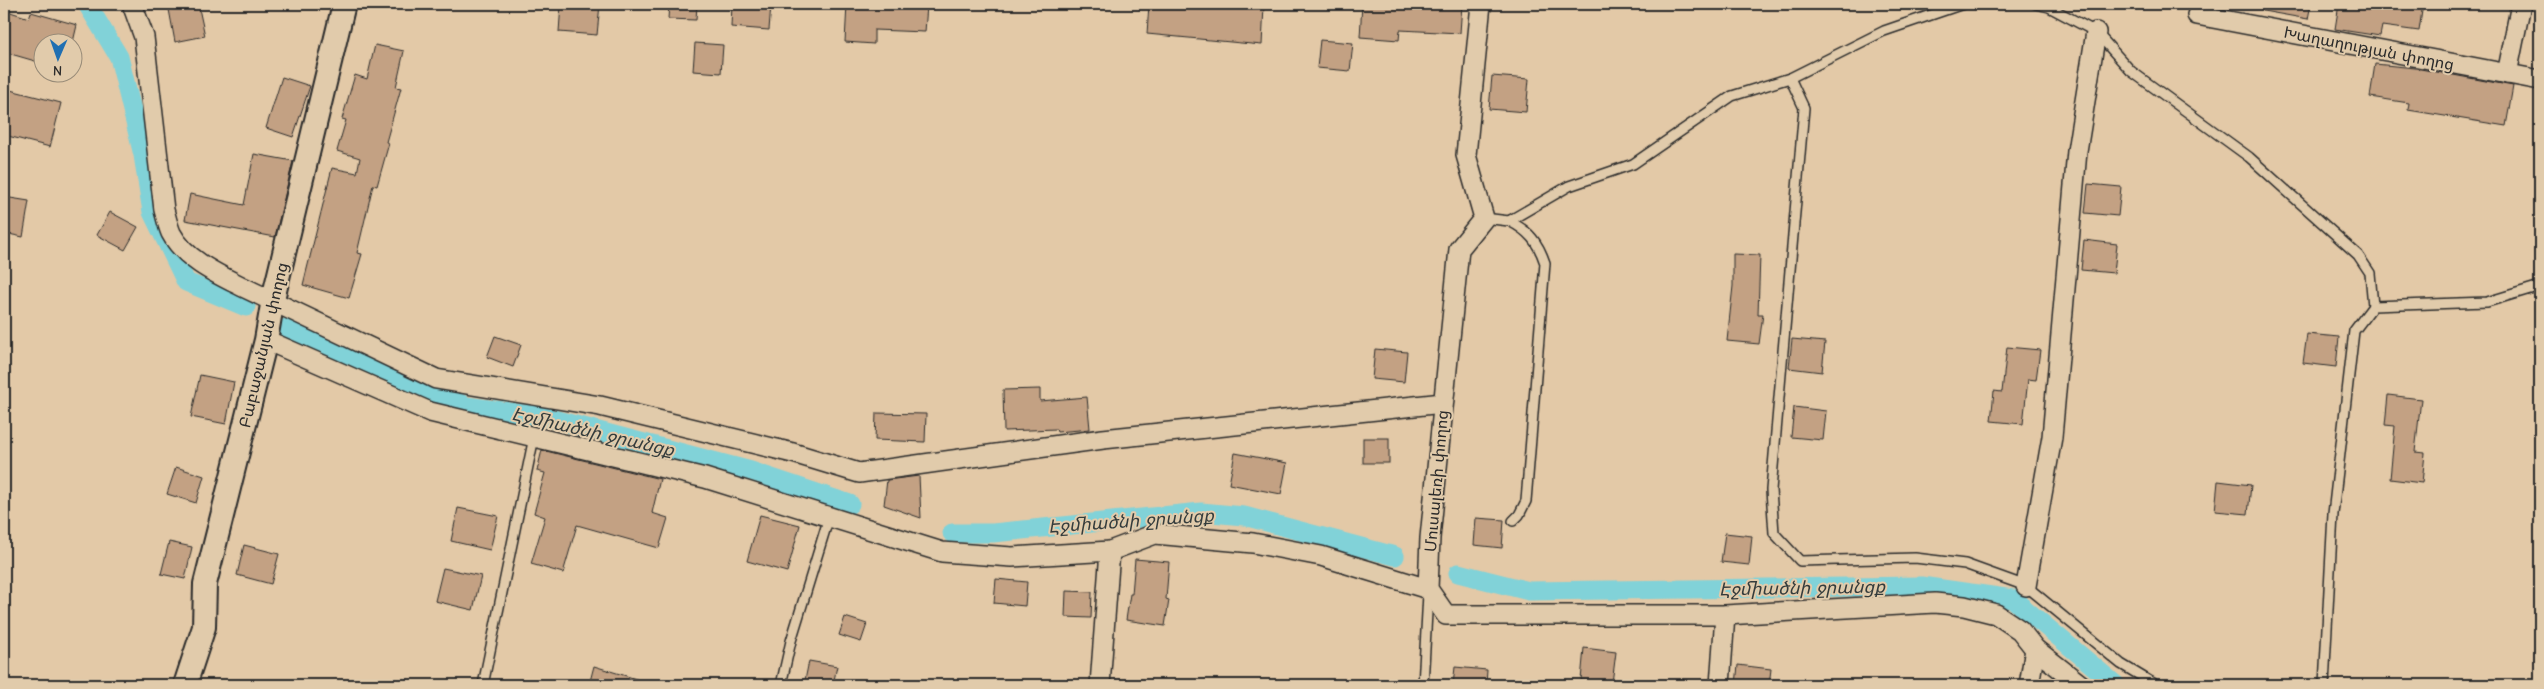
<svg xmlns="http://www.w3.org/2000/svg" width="2544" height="689" font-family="'Comic Neue','Noto Sans Armenian',sans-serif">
	<rect width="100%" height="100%" fill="#e3c9a7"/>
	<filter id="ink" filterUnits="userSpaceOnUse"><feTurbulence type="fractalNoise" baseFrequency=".02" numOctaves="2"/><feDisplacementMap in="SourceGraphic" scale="10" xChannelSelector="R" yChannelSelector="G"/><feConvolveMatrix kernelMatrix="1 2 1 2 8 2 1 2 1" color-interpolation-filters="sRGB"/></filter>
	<g filter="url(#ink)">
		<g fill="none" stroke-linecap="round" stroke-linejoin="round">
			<g stroke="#81d2d8" stroke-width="19">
				<path d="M87 4 119 57 143 155 152 212 186 282 246 307"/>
				<path d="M286 328 466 406 545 417 751 471 850 504"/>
				<path d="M952 533H993L1201 512 1244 516 1395 556"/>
				<path d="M1458 573 1529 591 1921 586 2013 599 2116 685"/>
			</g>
		</g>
		<g fill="#c3a183" stroke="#2b2b2b">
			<path d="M168 4H198L205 36 175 42Z"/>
			<path d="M561 4H600L597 35 559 32Z"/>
			<path d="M669 4H697L696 20 668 19Z"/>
			<path d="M732 4H771L769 30 731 27Z"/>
			<path d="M847 4 927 5 925 32 874 30V44L845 42Z"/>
			<path d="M1149 4 1264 6 1262 45 1147 34Z"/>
			<path d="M1362 4H1462L1460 33 1400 30 1399 40 1360 37Z"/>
			<path d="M2263 4H2311L2308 19 2263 11Z"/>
			<path d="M2339 4H2356L2392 10 2393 4H2423L2419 31 2382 26 2380 36 2335 29Z"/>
			<path d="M4 10 29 18 31 12 77 25 73 42H42V63L4 52Z"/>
			<path d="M1320 40 1353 43 1350 71 1317 68Z"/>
			<path d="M695 43 723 45 721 73 693 71Z"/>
			<path d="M375 45 404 51 396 87 401 88 386 142 389 143 377 186 373 185 357 253 362 254 349 298 303 285 332 168 357 173 360 158 337 151 346 120 342 119 355 75 367 79Z"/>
			<path d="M2375 64 2415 68 2513 86 2506 126 2408 110 2409 103 2370 97Z"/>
			<path d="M1492 76 1529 79 1526 112 1489 109Z"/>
			<path d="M282 77 310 86 293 137 266 128Z"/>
			<path d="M10 90 61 103 50 147 4 135V114Z"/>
			<path d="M254 154 293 161 275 237 185 220 190 194 244 205Z"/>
			<path d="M2088 184 2121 187 2118 216 2085 213Z"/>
			<path d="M4 197 29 201 23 237 4 233Z"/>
			<path d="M110 212 138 227 125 250 97 235Z"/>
			<path d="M2084 240 2117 244 2114 273 2081 270Z"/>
			<path d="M1733 254 1760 255 1758 314H1763L1759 344 1727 341 1733 286Z"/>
			<path d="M2307 334 2339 337 2336 367 2303 363Z"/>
			<path d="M495 336 521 345 513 367 487 357Z"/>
			<path d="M1792 339 1825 342 1822 372 1789 368Z"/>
			<path d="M2007 347 2040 350 2036 380 2028 379 2023 424 1991 421 1994 391 2002 392Z"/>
			<path d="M1375 349 1407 352 1404 382 1372 379Z"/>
			<path d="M200 375 234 382 226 424 191 417Z"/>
			<path d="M1040 389V401L1087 397 1090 429 1057 432 1056 429 1004 431 1003 390Z"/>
			<path d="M2388 395 2421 399 2415 452 2425 453 2422 483 2390 479 2395 426 2385 425Z"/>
			<path d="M1794 407 1826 411 1823 440 1791 437Z"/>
			<path d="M876 413 926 414 925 442 875 440Z"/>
			<rect x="1363" y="438" width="26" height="25"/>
			<path d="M542 450 660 479 652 513 668 518 659 548 577 525 563 573 531 564 545 517 534 513 545 473 537 471Z"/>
			<path d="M1235 453 1287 463 1281 494 1229 484Z"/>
			<path d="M176 467 204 476 196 503 167 494Z"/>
			<path d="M919 476 921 518 884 505 887 480Z"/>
			<path d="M2218 481 2251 485 2248 514 2215 511Z"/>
			<path d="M458 508 498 516 490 550 451 541Z"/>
			<path d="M760 515 800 525 787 572 747 561Z"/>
			<path d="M1476 518 1504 520 1502 548 1474 545Z"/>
			<path d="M1725 533 1752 536 1749 565 1721 562Z"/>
			<path d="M169 542 192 547 185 579 161 574Z"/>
			<path d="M244 545 279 554 271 584 237 575Z"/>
			<path d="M1135 559 1169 562 1166 599 1169 600 1165 626 1126 620 1130 594H1132Z"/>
			<path d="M443 568 481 576 473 610 435 601Z"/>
			<path d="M996 579 1027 582 1025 606 994 603Z"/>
			<path d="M1066 591 1092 592 1091 618 1065 617Z"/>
			<path d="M845 617 867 624 861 642 839 635Z"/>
			<path d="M1584 648 1616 652 1612 683 1581 680Z"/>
			<path d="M809 661 837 666 833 685H804Z"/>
			<path d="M1738 665 1771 669 1769 685H1736Z"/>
			<path d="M594 666 646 682V685H589Z"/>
			<path d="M1455 667 1487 670 1486 685H1453Z"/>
		</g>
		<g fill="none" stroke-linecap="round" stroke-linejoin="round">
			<defs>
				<g id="service">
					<path d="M2036 4 2049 7 2096 32 2131 71 2249 157 2358 255 2370 273 2373 306"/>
					<path d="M1790 78 1804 108 1771 490 1774 533 1800 561 1915 558 1965 564 2026 586 2121 664 2156 685"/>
					<path d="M1484 218 1509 221 1569 186 1633 164 1732 96 1790 78 1884 31 1963 4"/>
					<path d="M1509 221C1529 231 1538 242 1545 263L1526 501 1519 515 1513 521"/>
					<path d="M483 685 534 437"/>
					<path d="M781 685 791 641 829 517"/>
					<path d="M1423 685 1428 594"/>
					<path d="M2324 685 2333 514 2354 331 2373 306 2487 302 2540 286"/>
				</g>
				<g id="minor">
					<path d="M132 4 144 37 164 210C166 217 168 226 171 233 185 260 219 275 245 288L436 379 600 406 793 453 859 473 1103 439 1443 403"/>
					<path d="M1481 4 1466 155 1484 218 1459 249 1430 538 1428 589 1446 615H1725L1720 685"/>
					<path d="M2197 15 2540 80"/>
					<path d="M2507 74 2521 4"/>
					<path d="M266 340 430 412 705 478 942 552 1012 557 1110 551 1155 534 1253 543 1321 556 1428 589"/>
					<path d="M2026 586 2052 437 2077 151 2096 32"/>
					<path d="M1725 615 1935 603 1964 606 1996 614 2020 630 2035 649 2081 685"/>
					<path d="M1100 685 1110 551"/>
					<path d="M2029 685 2035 649"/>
				</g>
				<path id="tertiary" d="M185 685 204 627 205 584 266 340 273 299 344 4"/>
			</defs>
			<use href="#service" stroke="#2b2b2b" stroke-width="12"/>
			<use href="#minor" stroke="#2b2b2b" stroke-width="22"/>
			<use href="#tertiary" stroke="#2b2b2b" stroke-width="26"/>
			<use href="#service" stroke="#e1cbab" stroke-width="9"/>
			<use href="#minor" stroke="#e1cbab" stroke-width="19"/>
			<use href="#tertiary" stroke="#e1cbab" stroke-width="22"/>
		</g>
	</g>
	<g text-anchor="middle" stroke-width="4" stroke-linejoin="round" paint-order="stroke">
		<g font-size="16" fill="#2b2b2b" stroke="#e1cbab">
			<text transform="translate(2369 48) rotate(11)" y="6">Խաղաղության փողոց</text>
			<text transform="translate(263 345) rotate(-77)" y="6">Բաբաջանյան փողոց</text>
			<text transform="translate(1436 481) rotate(-85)" y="6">Մուսալեռի փողոց</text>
		</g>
		<g font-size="18" font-style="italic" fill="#343c3c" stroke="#e1cbab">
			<text transform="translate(593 432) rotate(13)" y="6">Էջմիածնի ջրանցք</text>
			<text transform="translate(1131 521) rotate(-4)" y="6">Էջմիածնի ջրանցք</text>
			<text transform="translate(1802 588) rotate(-1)" y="6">Էջմիածնի ջրանցք</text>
		</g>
	</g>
	<rect width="2544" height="689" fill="none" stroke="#e1cbab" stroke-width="20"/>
	<rect x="10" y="10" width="2524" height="669" fill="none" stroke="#2b2b2b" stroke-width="2" filter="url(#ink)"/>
	<g transform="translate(58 58) rotate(182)"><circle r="24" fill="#e1cbab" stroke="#988b78"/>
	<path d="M0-4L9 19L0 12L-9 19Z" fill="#1f6fb2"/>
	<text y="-8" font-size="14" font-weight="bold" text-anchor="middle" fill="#2b2b2b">N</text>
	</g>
</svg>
